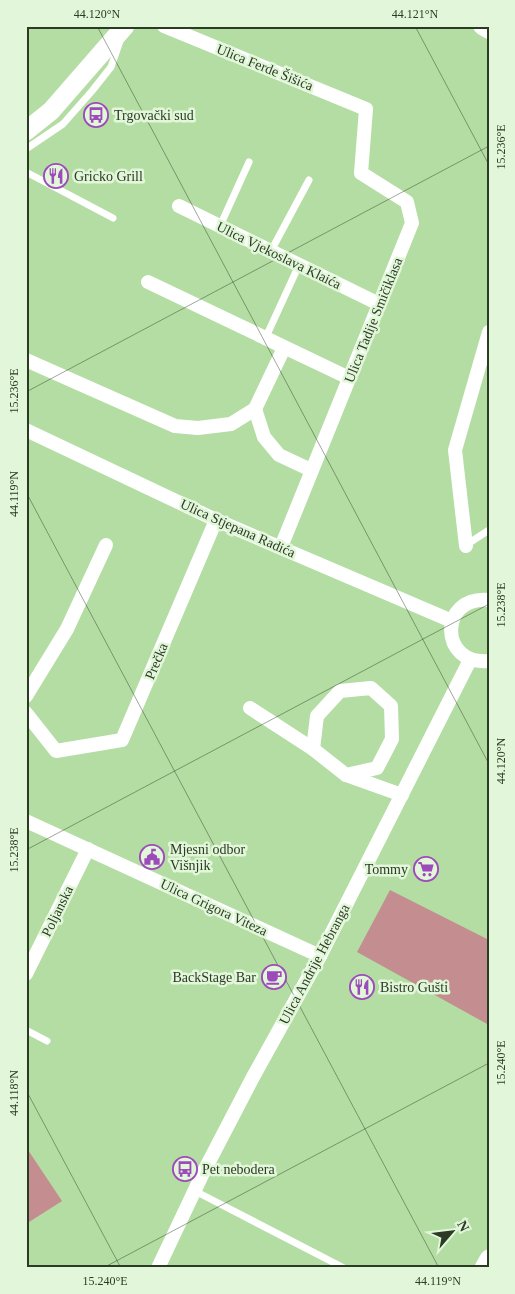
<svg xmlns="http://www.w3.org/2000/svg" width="515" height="1294" font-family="'Times New Roman',serif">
	<rect width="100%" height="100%" fill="#b4dda3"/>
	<g fill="#c48d8f">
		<path d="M390 890 489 940V1025L357 952Z"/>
		<path d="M26 1147 62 1201 26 1224Z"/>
	</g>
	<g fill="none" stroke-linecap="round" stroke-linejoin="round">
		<g stroke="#fff" stroke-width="7">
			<path d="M26 149 63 124 92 91 111 67 121 38"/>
			<path d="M26 172 113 218"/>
			<path d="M220 226 249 162"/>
			<path d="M271 251 309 180"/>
			<path d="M265 339 299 265"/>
			<path d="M466 545 489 530"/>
			<path d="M26 1030 47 1041"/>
			<path d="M195 1191 344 1268"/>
		</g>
		<g stroke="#fff" stroke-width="14">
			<path d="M164 26 366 109 361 173 407 202 412 223 281 547"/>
			<path d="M179 206 379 304"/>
			<path d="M148 282 349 378"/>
			<path d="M26 360 175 426 198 428 231 424 255 409 284 348"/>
			<path d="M255 409 264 437 279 455 311 470"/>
			<path d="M26 430 216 520 452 621"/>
			<path d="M466 546 455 450 489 332"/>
			<path d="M489 600C438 595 439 666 489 661"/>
			<path d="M26 696 67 629 106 545"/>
			<path d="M250 708 313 749 346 775 402 795"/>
			<path d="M26 713 56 751 122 740 216 520"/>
			<path d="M313 749 317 716 340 691 371 688 391 706 392 739 377 768 346 775"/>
			<path d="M26 821 320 956"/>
			<path d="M26 974 88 849"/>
			<path d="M158 1268 202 1175 253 1077 320 956 470 660"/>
		</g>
		<path stroke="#fff" stroke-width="18" d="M482 26 489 30"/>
		<g stroke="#fff" stroke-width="19">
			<path d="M26 131 51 111 125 26"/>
			<path d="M484 1268 489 1259"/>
		</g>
	</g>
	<path fill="none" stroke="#2b3b24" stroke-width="1" stroke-opacity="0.45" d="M97 26 489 764M415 26 489 165M26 392 489 146M26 492 439 1268M26 850 489 604M26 1090 121 1268M103 1268 489 1063"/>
	<defs>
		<symbol id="bus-ring" viewBox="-11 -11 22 22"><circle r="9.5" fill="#e2f7da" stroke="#9d4bba" stroke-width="1.5"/><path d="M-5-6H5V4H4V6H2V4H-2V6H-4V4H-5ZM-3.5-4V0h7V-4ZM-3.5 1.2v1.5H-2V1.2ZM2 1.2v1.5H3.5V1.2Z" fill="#9d4bba"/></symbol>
		<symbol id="restaurant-ring" viewBox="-11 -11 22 22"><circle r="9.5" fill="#e2f7da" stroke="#9d4bba" stroke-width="1.5"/><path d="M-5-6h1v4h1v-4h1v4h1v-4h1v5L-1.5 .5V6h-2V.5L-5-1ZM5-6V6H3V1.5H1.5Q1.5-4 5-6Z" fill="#9d4bba"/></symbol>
		<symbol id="civic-ring" viewBox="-11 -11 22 22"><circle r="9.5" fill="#e2f7da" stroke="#9d4bba" stroke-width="1.5"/><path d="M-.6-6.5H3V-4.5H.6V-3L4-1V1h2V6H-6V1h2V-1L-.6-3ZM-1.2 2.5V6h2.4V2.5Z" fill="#9d4bba"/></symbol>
		<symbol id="supermarket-ring" viewBox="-11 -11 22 22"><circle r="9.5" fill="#e2f7da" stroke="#9d4bba" stroke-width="1.5"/><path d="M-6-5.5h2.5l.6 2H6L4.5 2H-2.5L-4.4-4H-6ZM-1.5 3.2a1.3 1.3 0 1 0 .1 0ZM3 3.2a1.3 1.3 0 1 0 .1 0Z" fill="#9d4bba"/></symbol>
		<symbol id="cafe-ring" viewBox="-11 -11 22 22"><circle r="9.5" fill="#e2f7da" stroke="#9d4bba" stroke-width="1.5"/><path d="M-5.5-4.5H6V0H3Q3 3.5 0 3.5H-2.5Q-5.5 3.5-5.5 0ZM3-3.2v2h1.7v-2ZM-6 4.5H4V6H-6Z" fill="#9d4bba"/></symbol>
	</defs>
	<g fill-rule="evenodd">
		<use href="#bus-ring" x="82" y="101" width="28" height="28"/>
		<use href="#restaurant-ring" x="42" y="162" width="28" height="28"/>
		<use href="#civic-ring" x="138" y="843" width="28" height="28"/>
		<use href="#supermarket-ring" x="412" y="855" width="28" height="28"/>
		<use href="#cafe-ring" x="260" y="963" width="28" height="28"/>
		<use href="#restaurant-ring" x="348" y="973" width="28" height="28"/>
		<use href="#bus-ring" x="171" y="1155" width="28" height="28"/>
	</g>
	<g text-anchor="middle" stroke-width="5" stroke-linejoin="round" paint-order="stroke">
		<g font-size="14" fill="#2b3b24" stroke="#e2f7da">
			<text transform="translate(265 67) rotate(22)" y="5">Ulica Ferde Šišića</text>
			<text transform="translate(279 255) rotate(26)" y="5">Ulica Vjekoslava Klaića</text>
			<text transform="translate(373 320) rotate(-68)" y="5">Ulica Tadije Smičiklasa</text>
			<text transform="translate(238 528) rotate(24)" y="5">Ulica Stjepana Radića</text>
			<text transform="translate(156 661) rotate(-67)" y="5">Prečka</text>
			<text transform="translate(214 907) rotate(25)" y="5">Ulica Grigora Viteza</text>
			<text transform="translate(57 911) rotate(-64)" y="5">Poljanska</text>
			<text transform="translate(314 964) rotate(-62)" y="5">Ulica Andrije Hebranga</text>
		</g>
		<g font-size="14" fill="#2b3b24" stroke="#e2f7da" text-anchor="start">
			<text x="114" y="120">Trgovački sud</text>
			<text x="74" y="181">Gricko Grill</text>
			<text x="170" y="854">Mjesni odbor<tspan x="170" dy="16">Višnjik</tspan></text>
			<text x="408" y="874" text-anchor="end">Tommy</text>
			<text x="256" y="982" text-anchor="end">BackStage Bar</text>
			<text x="380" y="992">Bistro Gušti</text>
			<text x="202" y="1174">Pet nebodera</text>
		</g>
	</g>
	<rect width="515" height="1294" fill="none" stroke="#e2f7da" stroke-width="55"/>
	<g transform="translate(452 1232) rotate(62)" stroke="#e2f7da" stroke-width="4" paint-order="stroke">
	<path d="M0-4L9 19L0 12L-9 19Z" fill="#2b3b24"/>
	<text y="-8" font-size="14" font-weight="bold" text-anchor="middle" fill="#2b3b24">N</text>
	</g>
	<rect x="28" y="28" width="460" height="1238" fill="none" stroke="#2b3b24" stroke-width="2"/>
	<g font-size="12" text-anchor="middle" fill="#2b3b24">
		<text x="97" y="18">44.120°N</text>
		<text x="415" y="18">44.121°N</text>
		<text transform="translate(501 147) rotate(-90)" y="4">15.236°E</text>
		<text transform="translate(14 391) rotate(-90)" y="4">15.236°E</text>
		<text transform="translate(14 494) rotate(-90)" y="4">44.119°N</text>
		<text transform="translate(501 605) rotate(-90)" y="4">15.238°E</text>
		<text transform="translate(501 761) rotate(-90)" y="4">44.120°N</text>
		<text transform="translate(14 850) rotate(-90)" y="4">15.238°E</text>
		<text transform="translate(501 1063) rotate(-90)" y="4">15.240°E</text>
		<text transform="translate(14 1093) rotate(-90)" y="4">44.118°N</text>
		<text x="105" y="1285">15.240°E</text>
		<text x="438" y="1285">44.119°N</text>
	</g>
</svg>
